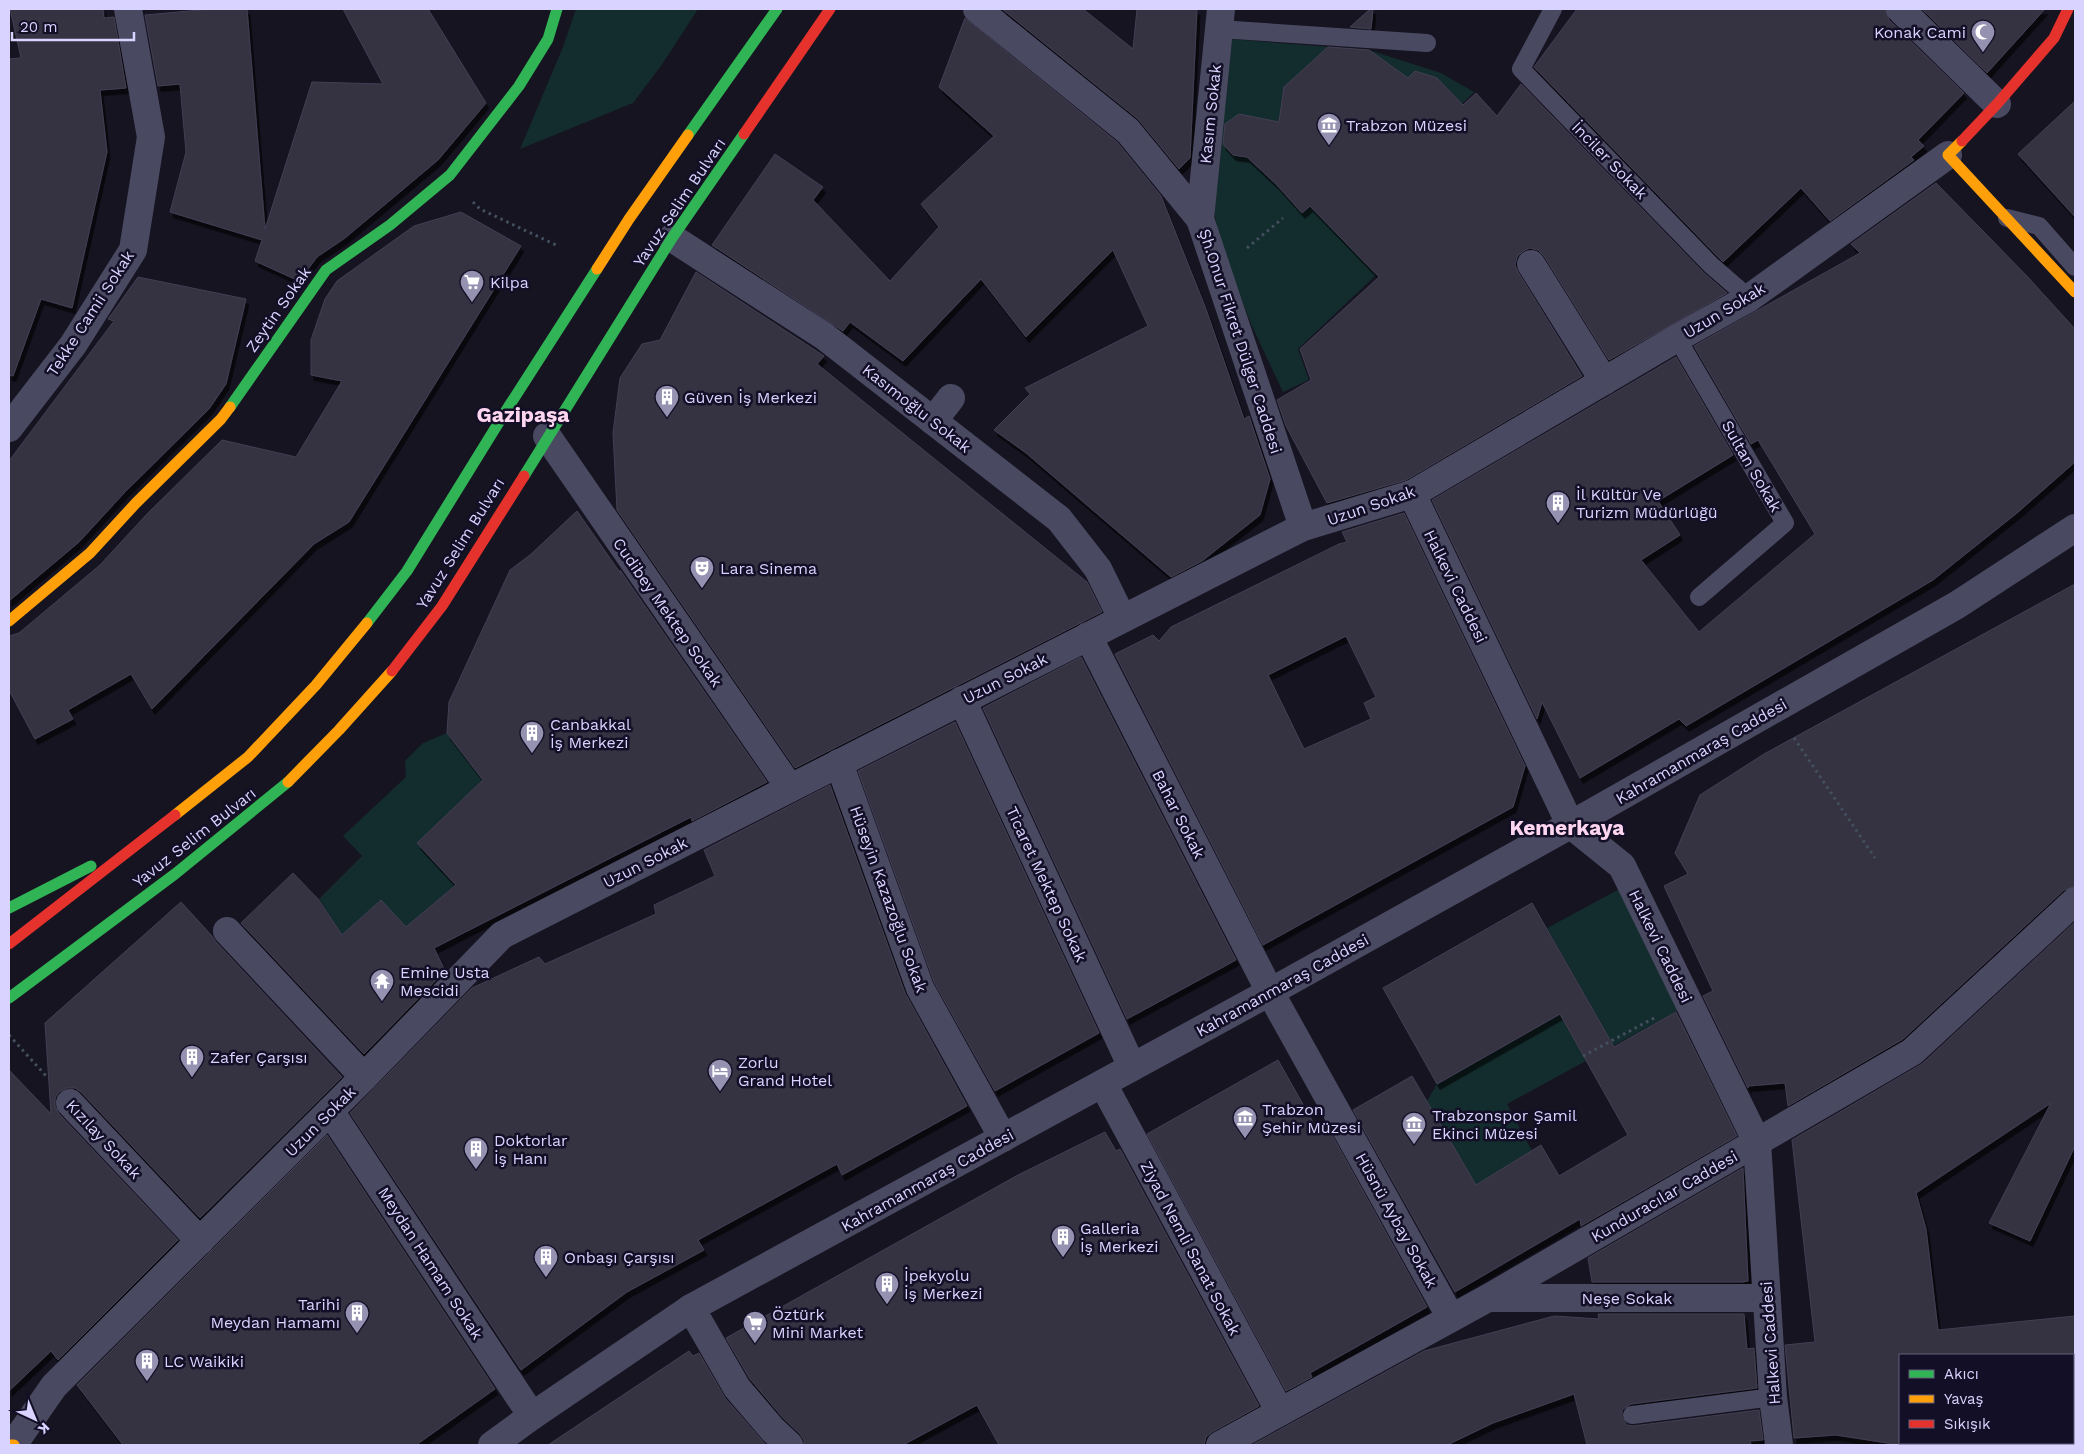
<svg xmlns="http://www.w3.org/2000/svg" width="2084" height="1454" font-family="'Work Sans',sans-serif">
	<defs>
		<filter id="shadow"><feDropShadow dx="3" dy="5.5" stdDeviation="0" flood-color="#0009"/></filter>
	</defs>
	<rect width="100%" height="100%" fill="#161421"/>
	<g fill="#132c2d">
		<path d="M576 9H698L663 63 633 103 520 149 563 47Z"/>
		<path d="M1230 39 1369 50 1441 73 1474 92 1460 106 1396 256 1298 349 1309 380 1283 392 1251 324 1231 271 1219 239 1213 205Z"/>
		<path d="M447 733 483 780 417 843 456 885 406 927 381 901 342 935 319 899 362 856 343 836 406 777 405 761 423 743Z"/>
		<path d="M1625 886 1681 1009 1507 1104 1532 1151 1476 1185 1427 1101 1437 1084 1587 999 1547 928Z"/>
	</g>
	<g fill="#343243" stroke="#433f54" fill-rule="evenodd" filter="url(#shadow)">
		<path d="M10 9H103L104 18 114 17 126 88 100 90 107 152 72 308 41 299 13 376 9 375V59L21 58Z"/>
		<path d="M211 9H247L265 229 312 82 383 84 343 9H428L486 103 438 160 345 238 317 257 299 281 255 261 262 240 170 212 186 152 180 84 158 86 145 15Z"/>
		<path d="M1002 9H1083L1133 49 1137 9H1197L1190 158 1179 169 1138 119Z"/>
		<path d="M1370 9H1373L1371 29 1350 27Z"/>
		<path d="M1577 9H1885L1889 20 1964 93 1918 140 1924 146 1911 157 1914 160 1830 221 1801 188 1723 262 1534 67Z"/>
		<path d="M1922 9H2045L1987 73Z"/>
		<path d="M965 18 1117 142 1161 196 1206 309 1244 419 1249 416 1270 479 1260 515 1202 561 1171 577 1026 453 994 430 1030 394 1025 388 1148 326 1113 250 1026 337 981 279 903 361 850 322 843 331 712 245 775 154 823 187 813 200 890 281 939 227 921 204 994 136 939 87Z"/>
		<path d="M1328 47 1369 50 1408 78 1415 71 1437 78 1463 105 1476 93 1497 116 1521 84 1703 272 1727 293 1609 360 1544 256 1538 250 1530 248 1523 251 1517 257 1515 265 1518 272 1582 376 1406 480 1327 503 1286 426 1277 400 1311 380 1300 349 1379 277 1310 206 1302 213 1277 185 1247 157 1233 155 1223 144 1225 124 1239 114 1279 122 1284 87Z"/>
		<path d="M2075 101V217L2018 154Z"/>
		<path d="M1936 183 2026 275 2075 329V462L2017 513 1933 580 1686 726 1679 719 1580 778 1542 702 1537 719 1432 500 1676 357 1733 455 1658 501 1680 535 1641 560 1699 632 1815 534 1758 440 1751 444 1694 346 1860 253 1851 244Z"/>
		<path d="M461 212 521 246 349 522 314 544 152 709 131 674 68 710 73 719 35 739 9 690V636L19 633 100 565 147 514 222 440 296 457 342 381 311 375V340L325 299 337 281 414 226Z"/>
		<path d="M696 272 824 356 817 364 1087 582 1102 612 795 768 617 510 613 433 620 378 642 344 660 340Z"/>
		<path d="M138 277 246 299 226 384 209 409 125 492 79 542 9 601V461L114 321 108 319Z"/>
		<path d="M577 511 621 574 620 570 767 782 692 821 691 817 434 948 445 971 364 1054 241 923 293 873 318 899 342 935 381 900 406 927 456 885 417 843 483 780 447 733 449 702 510 570 530 555Z"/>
		<path d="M1404 513 1525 766 1513 807 1263 945 1115 654 1153 635 1159 641 1171 627 1339 544 1347 542 1342 532ZM1346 636 1376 697 1364 703 1371 719 1304 749 1268 675Z"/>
		<path d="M2075 584V886L2064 890 1903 1039 1788 1106 1785 1083 1748 1086V1088L1703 996 1713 991 1664 886 1688 874 1675 853 1700 795 1764 754Z"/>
		<path d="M1081 657 1236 960 1127 1019 983 708Z"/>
		<path d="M955 722 1099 1033 995 1091 934 982 858 771Z"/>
		<path d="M830 785 905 993 967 1106 842 1175 837 1164 698 1240 704 1250 627 1292 521 1370 350 1113 472 988 539 957 545 964 656 914 654 905 715 876 704 850Z"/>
		<path d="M181 902 212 936 216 942 342 1077 200 1218 81 1092 75 1088H67L59 1092 55 1098V1106L59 1114 178 1240 58 1360 51 1351 9 1391V1070L51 1114 45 1023Z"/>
		<path d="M1532 903 1614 1047 1676 1012 1737 1136 1581 1226 1580 1219 1455 1292 1353 1110 1412 1076 1476 1185 1541 1145 1559 1176 1628 1135 1560 1014 1437 1084 1383 988Z"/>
		<path d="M2075 922V1146L2030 1241 1989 1223 2051 1103 1916 1193 1926 1229 1938 1330 2075 1316V1355H1900V1445L1836 1435 1794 1438 1785 1345 1815 1342 1792 1140 1922 1064Z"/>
		<path d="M1278 1060 1318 1131 1327 1126 1427 1307 1310 1373 1312 1377 1286 1391 1147 1134Z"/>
		<path d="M1105 1132 1116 1151 1120 1149 1259 1406 1212 1432 1206 1437 1204 1445H999L977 1405 903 1445H804V1440L800 1434 783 1418 750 1379 726 1338 1018 1175Z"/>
		<path d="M327 1135 495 1389 416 1445H123L77 1385Z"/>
		<path d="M1743 1168 1748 1281 1742 1282H1592L1588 1258Z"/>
		<path d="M1598 1314H1744L1747 1349 1754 1348 1757 1388 1631 1404 1622 1410V1417L1627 1425 1633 1426 1759 1410 1763 1440 1750 1441 1751 1445H1587L1574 1394 1493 1423 1447 1445H1252L1424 1351 1554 1316 1599 1319Z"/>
		<path d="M689 1351 693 1356 699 1353 725 1398 766 1445H548Z"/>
	</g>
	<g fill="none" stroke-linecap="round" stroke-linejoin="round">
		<g stroke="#44505f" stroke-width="3" stroke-dasharray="2.5 4" stroke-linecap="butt">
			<path d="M473 202 480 209 556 245"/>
			<path d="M1247 248 1283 218"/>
			<path d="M1794 738 1875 858"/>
			<path d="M9 1035 47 1077"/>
			<path d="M1583 1056 1656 1017"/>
		</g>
		<g stroke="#4a4962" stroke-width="18">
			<path d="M1553 9 1521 69 1711 265 1749 298"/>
			<path d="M1219 29 1427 43"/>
			<path d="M2007 218 2039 226 2075 267"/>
			<path d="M1677 338 1785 523 1699 597"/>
			<path d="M1632 1415 1773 1397"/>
		</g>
		<g stroke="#4a4962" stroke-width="28">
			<path d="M977 9 1128 131 1200 219 1303 527"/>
			<path d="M1900 9 1997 104"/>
			<path d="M1200 219 1221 9"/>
			<path d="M672 238 824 336 1059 519 1098 569 1122 618"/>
			<path d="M1531 264 1604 381"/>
			<path d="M933 421 951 398"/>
			<path d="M9 428 73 345 133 250 151 137 128 9"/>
			<path d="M547 436 790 788"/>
			<path d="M1412 494 1570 824 1622 866 1757 1142 1773 1397 1779 1445"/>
			<path d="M1088 636 1270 992 1451 1318"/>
			<path d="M962 700 1132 1067"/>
			<path d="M839 763 920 988 1003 1138"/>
			<path d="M227 931 364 1077"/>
			<path d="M1103 1084 1280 1412"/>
			<path d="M70 1103 200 1241"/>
			<path d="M330 1111 532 1416"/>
			<path d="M1489 1298H1767"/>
			<path d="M691 1308 737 1388 772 1429 789 1445"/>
			<path d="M13 1445 54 1386 364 1077 502 935 1303 527 1412 494 1677 338 1749 298 1948 155"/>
			<path d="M492 1445 532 1416 691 1308 1270 992 1588 815 1957 605 2075 528"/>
			<path d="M1220 1445 1488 1298 1912 1052 2075 901"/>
		</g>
		<g stroke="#30b455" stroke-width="11">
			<path d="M688 135 777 9"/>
			<path d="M230 407 326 270 390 225 450 175 519 86 548 39 557 9"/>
			<path d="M524 476 672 238 744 134"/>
			<path d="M367 623 407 571 509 406 597 269"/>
			<path d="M9 908 91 866"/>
			<path d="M9 998 175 874 288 782"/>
		</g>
		<g stroke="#ff9f0a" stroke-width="11">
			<path d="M1962 141 1948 155 2075 292"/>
			<path d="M597 269 629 219 688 135"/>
			<path d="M9 621 90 553 136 503 221 419 230 407"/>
			<path d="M288 782 339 730 392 671"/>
			<path d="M175 815 248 757 316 685 367 623"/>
			<path d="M9 1445H14"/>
		</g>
		<g stroke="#e5322d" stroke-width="11">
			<path d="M744 134 830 9"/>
			<path d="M1962 141 1997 104 2054 38 2068 9"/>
			<path d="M392 671 442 606 524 476"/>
			<path d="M9 944 175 815"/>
		</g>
	</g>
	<defs>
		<symbol id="mosque-pin" viewBox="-11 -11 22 30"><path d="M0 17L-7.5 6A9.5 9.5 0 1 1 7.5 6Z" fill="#9591b1" stroke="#130f26"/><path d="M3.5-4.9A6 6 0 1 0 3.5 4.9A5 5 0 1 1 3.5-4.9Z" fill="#fff"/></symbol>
		<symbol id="museum-pin" viewBox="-11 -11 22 30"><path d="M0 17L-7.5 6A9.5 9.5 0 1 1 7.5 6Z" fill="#9591b1" stroke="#130f26"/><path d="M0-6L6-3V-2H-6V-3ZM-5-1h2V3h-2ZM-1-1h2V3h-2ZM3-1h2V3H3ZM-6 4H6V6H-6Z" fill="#fff"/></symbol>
		<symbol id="supermarket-pin" viewBox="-11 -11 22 30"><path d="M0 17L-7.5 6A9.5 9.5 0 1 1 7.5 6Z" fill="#9591b1" stroke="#130f26"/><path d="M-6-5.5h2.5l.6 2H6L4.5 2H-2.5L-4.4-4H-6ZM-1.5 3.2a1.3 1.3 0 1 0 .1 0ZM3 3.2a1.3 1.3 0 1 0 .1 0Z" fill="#fff"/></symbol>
		<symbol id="building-pin" viewBox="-11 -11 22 30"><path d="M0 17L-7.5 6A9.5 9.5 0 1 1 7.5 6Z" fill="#9591b1" stroke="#130f26"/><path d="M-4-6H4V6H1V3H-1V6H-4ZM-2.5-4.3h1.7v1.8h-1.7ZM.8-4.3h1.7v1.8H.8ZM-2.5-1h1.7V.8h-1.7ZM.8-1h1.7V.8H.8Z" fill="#fff"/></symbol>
		<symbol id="theatre-pin" viewBox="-11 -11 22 30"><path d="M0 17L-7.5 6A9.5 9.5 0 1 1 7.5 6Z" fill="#9591b1" stroke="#130f26"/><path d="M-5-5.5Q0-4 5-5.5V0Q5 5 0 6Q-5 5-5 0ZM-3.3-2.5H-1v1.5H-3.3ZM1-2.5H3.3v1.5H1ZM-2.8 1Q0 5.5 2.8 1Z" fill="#fff"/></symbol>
		<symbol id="temple-pin" viewBox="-11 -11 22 30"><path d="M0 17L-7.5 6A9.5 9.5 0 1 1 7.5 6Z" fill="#9591b1" stroke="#130f26"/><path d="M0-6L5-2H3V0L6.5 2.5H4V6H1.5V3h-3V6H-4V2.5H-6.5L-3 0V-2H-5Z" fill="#fff"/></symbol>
		<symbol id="hotel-pin" viewBox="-11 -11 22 30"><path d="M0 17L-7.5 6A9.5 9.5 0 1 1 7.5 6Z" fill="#9591b1" stroke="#130f26"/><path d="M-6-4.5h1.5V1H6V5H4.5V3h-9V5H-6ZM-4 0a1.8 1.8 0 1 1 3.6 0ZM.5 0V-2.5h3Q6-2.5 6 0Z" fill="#fff"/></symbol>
	</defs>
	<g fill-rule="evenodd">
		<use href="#mosque-pin" x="1969" y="18" width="28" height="38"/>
		<use href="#museum-pin" x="1315" y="111" width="28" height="38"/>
		<use href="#supermarket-pin" x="458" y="268" width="28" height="38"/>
		<use href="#building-pin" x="653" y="383" width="28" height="38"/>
		<use href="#building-pin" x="1544" y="489" width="28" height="38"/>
		<use href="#theatre-pin" x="688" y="554" width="28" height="38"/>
		<use href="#building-pin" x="518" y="719" width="28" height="38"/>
		<use href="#temple-pin" x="368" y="967" width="28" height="38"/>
		<use href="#building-pin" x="178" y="1043" width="28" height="38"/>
		<use href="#hotel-pin" x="706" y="1057" width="28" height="38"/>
		<use href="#museum-pin" x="1231" y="1104" width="28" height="38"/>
		<use href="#museum-pin" x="1400" y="1110" width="28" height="38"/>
		<use href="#building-pin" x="462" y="1135" width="28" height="38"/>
		<use href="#building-pin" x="1049" y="1223" width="28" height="38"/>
		<use href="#building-pin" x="532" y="1243" width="28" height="38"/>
		<use href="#building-pin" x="873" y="1270" width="28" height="38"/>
		<use href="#building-pin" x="343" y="1299" width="28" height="38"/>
		<use href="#supermarket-pin" x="741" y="1309" width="28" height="38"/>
		<use href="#building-pin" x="133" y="1347" width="28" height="38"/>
	</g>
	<g text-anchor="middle" stroke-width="5" stroke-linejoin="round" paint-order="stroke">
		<g font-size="16" fill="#d9d4ff" stroke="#130f26" text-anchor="start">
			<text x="1966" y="38" text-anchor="end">Konak Cami</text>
			<text x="1346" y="131">Trabzon Müzesi</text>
			<text x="490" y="288">Kilpa</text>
			<text x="684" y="403">Güven İş Merkezi</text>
			<text x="1576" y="500">İl Kültür Ve<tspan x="1576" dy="18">Turizm Müdürlüğü</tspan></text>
			<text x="720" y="574">Lara Sinema</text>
			<text x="550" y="730">Canbakkal<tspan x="550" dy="18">İş Merkezi</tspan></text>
			<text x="400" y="978">Emine Usta<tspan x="400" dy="18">Mescidi</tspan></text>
			<text x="210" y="1063">Zafer Çarşısı</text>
			<text x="738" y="1068">Zorlu<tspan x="738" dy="18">Grand Hotel</tspan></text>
			<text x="1262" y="1115">Trabzon<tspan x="1262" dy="18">Şehir Müzesi</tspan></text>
			<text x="1432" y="1121">Trabzonspor Şamil<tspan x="1432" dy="18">Ekinci Müzesi</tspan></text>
			<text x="494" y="1146">Doktorlar<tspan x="494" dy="18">İş Hanı</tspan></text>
			<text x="1080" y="1234">Galleria<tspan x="1080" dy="18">İş Merkezi</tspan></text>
			<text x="564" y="1263">Onbaşı Çarşısı</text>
			<text x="904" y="1281">İpekyolu<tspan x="904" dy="18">İş Merkezi</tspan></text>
			<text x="340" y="1310" text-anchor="end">Tarihi<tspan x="340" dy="18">Meydan Hamamı</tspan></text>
			<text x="772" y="1320">Öztürk<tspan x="772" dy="18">Mini Market</tspan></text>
			<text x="164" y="1367">LC Waikiki</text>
		</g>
		<g font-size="16" fill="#d9d4ff" stroke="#130f26">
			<text transform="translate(1210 114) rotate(-84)" y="6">Kasım Sokak</text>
			<text transform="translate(1610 160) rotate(46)" y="6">İnciler Sokak</text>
			<text transform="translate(679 202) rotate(-56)" y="6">Yavuz Selim Bulvarı</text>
			<text transform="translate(278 309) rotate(-55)" y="6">Zeytin Sokak</text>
			<text transform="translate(1724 310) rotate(-31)" y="6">Uzun Sokak</text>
			<text transform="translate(90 313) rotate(-57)" y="6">Tekke Camii Sokak</text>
			<text transform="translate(1241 341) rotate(72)" y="6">Şh.Onur Fikret Dülger Caddesi</text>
			<text transform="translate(917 408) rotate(38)" y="6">Kasımoğlu Sokak</text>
			<text transform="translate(1752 466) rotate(60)" y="6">Sultan Sokak</text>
			<text transform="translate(1371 505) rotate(-19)" y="6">Uzun Sokak</text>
			<text transform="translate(460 543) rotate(-58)" y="6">Yavuz Selim Bulvarı</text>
			<text transform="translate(1456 586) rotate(64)" y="6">Halkevi Caddesi</text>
			<text transform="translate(668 612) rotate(55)" y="6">Cudibey Mektep Sokak</text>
			<text transform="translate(1005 678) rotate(-27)" y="6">Uzun Sokak</text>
			<text transform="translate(1701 751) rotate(-30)" y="6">Kahramanmaraş Caddesi</text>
			<text transform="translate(1179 814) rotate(63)" y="6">Bahar Sokak</text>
			<text transform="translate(194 837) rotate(-38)" y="6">Yavuz Selim Bulvarı</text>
			<text transform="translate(645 862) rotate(-27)" y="6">Uzun Sokak</text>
			<text transform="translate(1047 884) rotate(65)" y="6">Ticaret Mektep Sokak</text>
			<text transform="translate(889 899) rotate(70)" y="6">Hüseyin Kazazoğlu Sokak</text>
			<text transform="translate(1661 946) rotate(64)" y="6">Halkevi Caddesi</text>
			<text transform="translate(1282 985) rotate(-29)" y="6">Kahramanmaraş Caddesi</text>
			<text transform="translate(320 1121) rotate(-45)" y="6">Uzun Sokak</text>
			<text transform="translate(104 1139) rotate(47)" y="6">Kızılay Sokak</text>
			<text transform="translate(927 1180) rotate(-29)" y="6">Kahramanmaraş Caddesi</text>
			<text transform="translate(1664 1196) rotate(-30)" y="6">Kunduracılar Caddesi</text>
			<text transform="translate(1397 1220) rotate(61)" y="6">Hüsnü Aybay Sokak</text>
			<text transform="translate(1191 1248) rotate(62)" y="6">Ziyad Nemli Sanat Sokak</text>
			<text transform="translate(431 1263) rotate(57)" y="6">Meydan Hamam Sokak</text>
			<text x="1627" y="1304">Neşe Sokak</text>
			<text transform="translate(1770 1343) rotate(-94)" y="6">Halkevi Caddesi</text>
		</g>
		<g font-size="21" font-weight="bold" fill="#ffd6f0" stroke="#130f26">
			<text x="523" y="422">Gazipaşa</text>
			<text x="1567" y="835">Kemerkaya</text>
		</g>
	</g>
	<rect width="2084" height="1454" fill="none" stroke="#d9d4ff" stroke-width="20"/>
	<rect x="1899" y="1354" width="175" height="90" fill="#130f26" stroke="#625e7d"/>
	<rect x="1909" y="1370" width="25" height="8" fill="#30b455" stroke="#625e7d"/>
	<text x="1944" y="1379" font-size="15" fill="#d9d4ff">Akıcı</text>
	<rect x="1909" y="1395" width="25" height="8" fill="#ff9f0a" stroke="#625e7d"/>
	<text x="1944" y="1404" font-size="15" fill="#d9d4ff">Yavaş</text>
	<rect x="1909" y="1420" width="25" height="8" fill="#e5322d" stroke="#625e7d"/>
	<text x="1944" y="1429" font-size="15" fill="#d9d4ff">Sıkışık</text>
	<g transform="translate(35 1419) rotate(136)" stroke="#130f26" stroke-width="4" paint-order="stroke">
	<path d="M0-4L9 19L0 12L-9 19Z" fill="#d9d4ff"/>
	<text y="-8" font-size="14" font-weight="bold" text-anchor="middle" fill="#d9d4ff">K</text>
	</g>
	<path d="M12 32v8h122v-8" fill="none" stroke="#d9d4ff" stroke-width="2.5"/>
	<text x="20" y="32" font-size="15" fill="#d9d4ff" stroke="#130f26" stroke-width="4" paint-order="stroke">20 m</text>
</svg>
